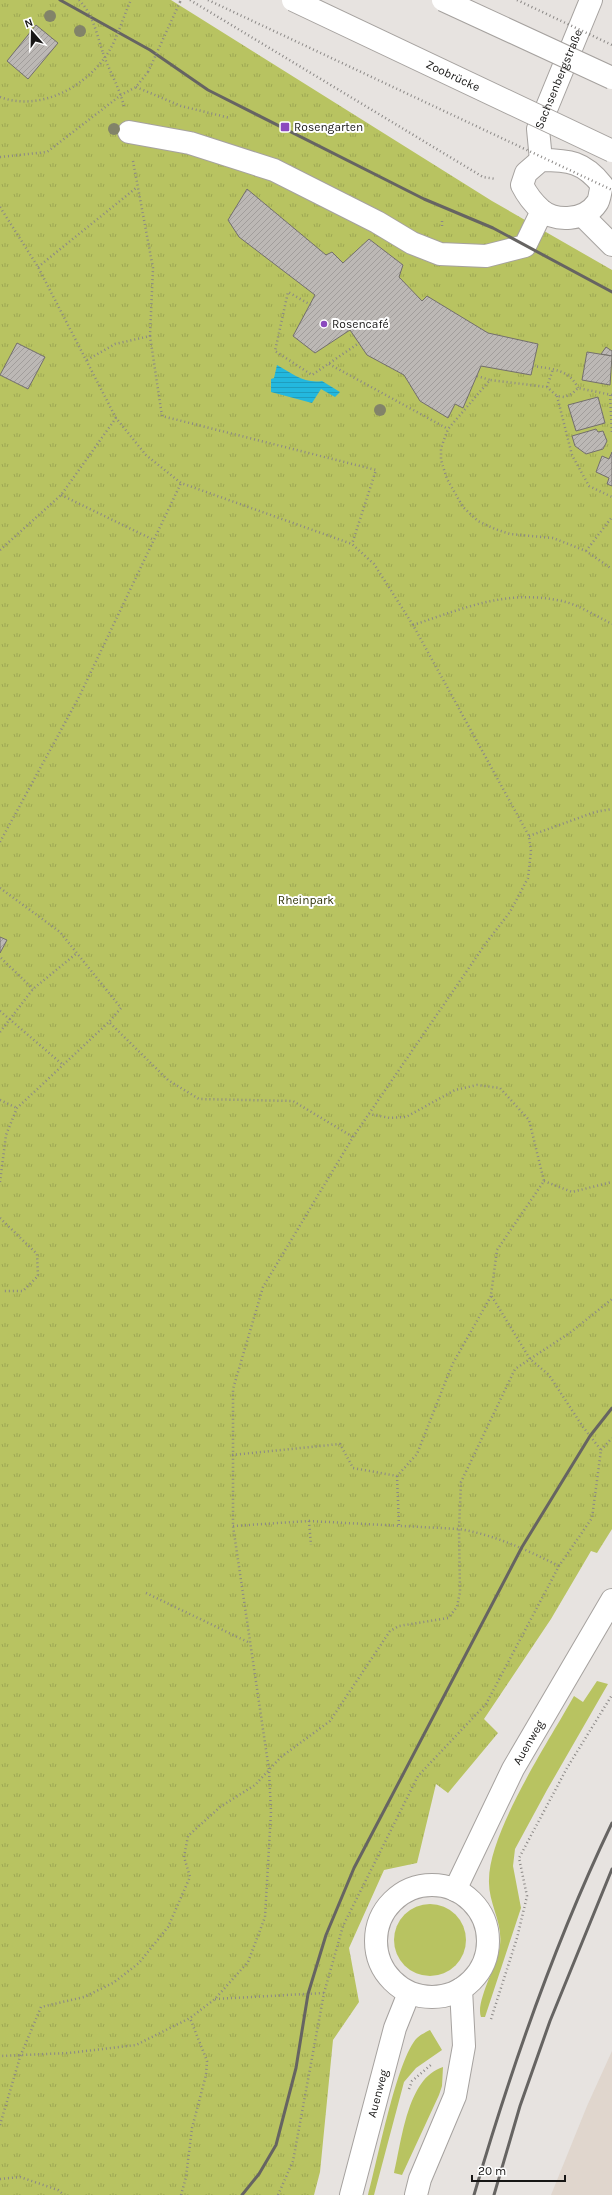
<svg xmlns="http://www.w3.org/2000/svg" width="612" height="2195" font-family="Karla,sans-serif">
	<defs>
		<pattern id="park-tufts" width="24" height="20" patternUnits="userSpaceOnUse"><rect width="24" height="20" fill="#b8c361"/><path d="M3 7l-1-3M5 7V3M7 7l1-3M15 17l-1-3M17 17v-4M19 17l1-3" fill="none" stroke="#9da753"/></pattern>
		<pattern id="water-rules" width="6" height="5" patternUnits="userSpaceOnUse"><rect width="6" height="5" fill="#23b8de"/><path d="M0 2.5h6" fill="none" stroke="#1f9dbe"/></pattern>
		<pattern id="building-hatch" width="6" height="6" patternUnits="userSpaceOnUse"><rect width="6" height="6" fill="#bcb8b5"/><path d="M-1 1l2-2M0 6l6-6M5 7l2-2" fill="none" stroke="#a19d9b"/></pattern>
	</defs>
	<rect width="100%" height="100%" fill="#e7e3e0"/>
	<path fill="#e0d6cd" d="M612 2051V2195H551L587 2106Z"/>
	<g fill="#b8c361">
		<path d="M597 1681 608 1684 547 1790 515 1849 513 1866 521 1908 485 2017H481C475 2002 498 1964 500 1945 503 1922 488 1903 489 1880 489 1831 549 1741 574 1696L583 1702Z"/>
		<circle cx="430" cy="1940" r="36"/>
		<path d="M430 2030 442 2050 416 2068 404 2082 374 2195H368C377 2163 397 2058 417 2038 420 2035 426 2032 430 2030Z"/>
		<path d="M443 2067 442 2086 439 2095 402 2175 394 2173C402 2141 407 2078 443 2067Z"/>
	</g>
	<path fill="url(#park-tufts)" d="M0 0H171L492 201 612 270V1529L597 1553 591 1551 551 1619 484 1719 498 1733 448 1793 436 1784 417 1863 384 1870 349 1948 359 2002 333 2040 320 2172 314 2195H0Z"/>
	<path fill="url(#water-rules)" d="M277 365C291 373 305 384 322 381L340 392 335 397 321 389 312 403 271 392V379L274 378Z"/>
	<g fill="url(#building-hatch)" stroke="#736f6c">
		<path d="M36 25 58 43 28 79 7 61Z"/>
		<path d="M247 189 326 255 332 252 343 263 369 239 403 265 399 277 422 301 427 296 488 333 538 344 531 375 481 366 463 408 455 404 448 418 420 401 404 375 367 355 350 330 315 353 293 336 315 295 239 237 228 220Z"/>
		<path d="M17 343 45 357 28 389 0 375Z"/>
		<path d="M606 347 612 351V356L601 354Z"/>
		<path d="M587 352 612 356 610 385 582 380Z"/>
		<path d="M598 397 605 423 576 431 568 405Z"/>
		<path d="M596 429 598 432 603 431 607 441 603 449 586 454 575 446 572 436Z"/>
		<path d="M612 452V486L607 484 609 478 596 472 602 456 609 459Z"/>
		<path d="M0 937 7 940 0 953Z"/>
	</g>
	<g fill="none" stroke-linecap="round" stroke-linejoin="round">
		<defs>
			<g id="minor">
				<path d="M129 132 190 143 274 170 377 222 412 243 440 254 486 256 525 246 542 211"/>
				<path d="M541 160C569 160 584 162 602 185 600 191 600 199 597 203 585 221 556 222 541 210 532 202 527 195 522 185L526 173Z"/>
				<path id="s1" d="M541 160 538 129 591 0"/>
				<path d="M583 216 612 245"/>
				<circle cx="432" cy="1941" r="56"/>
				<path id="s2" d="M455 1890 513 1769 612 1600"/>
				<path id="s3" d="M351 2195 395 2028 409 1993"/>
				<path d="M416 2195 420 2179 455 2096 464 2046 461 1989"/>
			</g>
		</defs>
		<use href="#minor" stroke="#a6a29f" stroke-width="24"/>
		<g stroke="#8b8886" stroke-width="2.5" stroke-dasharray="1 3" stroke-linecap="butt">
			<path d="M190 0 483 177 496 179"/>
			<path d="M180 2 181 0"/>
			<path d="M103 53C109 71 120 88 124 107"/>
			<path d="M136 87 181 106 230 118"/>
			<path d="M0 157 47 152 121 95 136 87 148 72"/>
			<path d="M133 161 153 268 150 336"/>
			<path d="M0 207 38 267 116 418 146 455 181 483 352 544 374 564 413 625 529 836 531 851 528 878 510 912 486 943 353 1137 263 1287 233 1389V1526L269 1770 271 1812 265 1917 248 1962 215 1999 190 2018 136 2045 69 2053 0 2056"/>
			<path d="M442 226V219"/>
			<path d="M38 267 136 188"/>
			<path d="M311 305 288 292 275 351 312 375 359 343"/>
			<path d="M87 360 115 344 150 336 162 416 376 470 352 544"/>
			<path d="M329 364 448 429"/>
			<path d="M533 366C552 369 569 369 578 388"/>
			<path d="M477 376 490 380"/>
			<path d="M547 387 553 369"/>
			<path d="M610 395 612 433"/>
			<path d="M612 395 578 388 572 394 564 397 557 396 547 387 490 380 448 429 441 448V460L447 479 463 507 478 521 495 529 510 534 553 538 586 551 612 569"/>
			<path d="M557 396 572 455 589 486 612 497"/>
			<path d="M61 495 154 540"/>
			<path d="M0 550 61 495 116 418"/>
			<path d="M586 551 612 517"/>
			<path d="M413 625C465 608 506 589 562 601 579 605 596 616 612 624"/>
			<path d="M529 836 595 812 612 809"/>
			<path d="M0 842 79 697 181 483"/>
			<path d="M0 888 60 932 121 1008 109 1022"/>
			<path d="M1 958 33 989"/>
			<path d="M0 1011 62 1064"/>
			<path d="M0 1032 33 989 77 953"/>
			<path d="M0 1100 17 1108"/>
			<path d="M544 1181 572 1192 612 1182"/>
			<path d="M0 1182 6 1135 17 1108 109 1022 168 1080 199 1099 293 1101 353 1137"/>
			<path d="M0 1218 37 1254 38 1276 23 1291H2"/>
			<path d="M601 1450 612 1438"/>
			<path d="M232 1455 340 1444 353 1468 397 1476 417 1454 452 1365 491 1296"/>
			<path d="M397 1476 399 1526"/>
			<path d="M309 1521 459 1529C495 1535 527 1550 559 1566"/>
			<path d="M233 1526 309 1521 311 1545"/>
			<path d="M146 1593 250 1643"/>
			<path d="M215 1999 324 1993"/>
			<path d="M491 2019 517 1938 527 1896 519 1858 567 1768 612 1695"/>
			<path d="M409 2089 412 2081 432 2064"/>
			<path d="M0 2125 20 2057 41 2007 84 1997 113 1983 139 1963 168 1927 190 1877 184 1857 188 1836 220 1807 255 1785 281 1757 330 1721 390 1631 399 1626 448 1618 457 1607 460 1592 459 1529 461 1482 515 1369 571 1332 612 1299"/>
			<path d="M0 2179 20 2177 58 2190 64 2195"/>
			<path d="M181 2195 186 2177 192 2128 206 2075 207 2061 190 2018"/>
			<path d="M278 2195 293 2161 324 1993 343 1926 418 1776 486 1704 559 1566 592 1518 601 1450 583 1427 549 1375 530 1359 491 1295 497 1250 544 1181 529 1120 500 1088 477 1085 455 1090 406 1117 390 1118 369 1114"/>
		</g>
		<use href="#minor" stroke="#fff" stroke-width="22"/>
		<g stroke="#666462" stroke-width="3">
			<path d="M60 0 150 50 208 90 424 199 493 228 612 292"/>
			<path d="M242 2195 259 2174 276 2145 296 2068 308 1994 326 1935 354 1868 522 1547 590 1436 612 1408"/>
			<path d="M474 2195C511 2068 555 1942 612 1823"/>
			<path d="M494 2195 520 2106 550 2021 612 1869"/>
		</g>
		<defs>
			<g id="highway-bridge">
				<path id="s4" d="M293 0 612 151"/>
				<path d="M443 0 612 78"/>
			</g>
		</defs>
		<use href="#highway-bridge" stroke="#a6a29f" stroke-width="24" stroke-linecap="butt"/>
		<g stroke="#8b8886" stroke-width="2.5" stroke-dasharray="1 3" stroke-linecap="butt">
			<path d="M79 0C93 14 97 35 103 53"/>
			<path d="M208 0 612 190"/>
			<path d="M517 0 612 45"/>
			<path d="M148 72 180 2"/>
			<path d="M0 97C40 112 86 87 108 53 118 37 123 17 131 0"/>
		</g>
		<use href="#highway-bridge" stroke="#fff" stroke-width="22"/>
	</g>
	<g fill="#828369">
		<circle cx="50" cy="16" r="6"/>
		<circle cx="80" cy="31" r="6"/>
		<circle cx="114" cy="129" r="6"/>
		<circle cx="380" cy="410" r="6"/>
	</g>
	<g fill="#8b49be" stroke="#fff" stroke-width="1.5">
		<rect x="280" y="122" width="10" height="10" rx="2"/>
		<circle cx="324" cy="324" r="4"/>
	</g>
	<g text-anchor="middle" stroke-width="4" stroke-linejoin="round" paint-order="stroke">
		<g font-size="12" fill="#171615" stroke="#fff">
			<text dy="4" stroke="none"><textPath href="#s4" startOffset="177">Zoobrücke</textPath></text>
			<text dy="4" stroke="none"><textPath href="#s1" startOffset="85">Sachsenbergstraße</textPath></text>
			<text dy="4" stroke="none"><textPath href="#s2" startOffset="165">Auenweg</textPath></text>
			<text dy="4" stroke="none"><textPath href="#s3" startOffset="105">Auenweg</textPath></text>
		</g>
		<g font-size="12" fill="#171615" stroke="#fff" text-anchor="start">
			<text x="294" y="131">Rosengarten</text>
			<text x="332" y="328">Rosencafé</text>
		</g>
		<g font-size="12" fill="#303408" stroke="#fff">
			<text x="306" y="904">Rheinpark</text>
		</g>
	</g>
	<g transform="translate(32 32) rotate(340)" stroke="#ffffff" stroke-width="3" paint-order="stroke">
	<path d="M0-3L7 15L0 10L-7 15Z" fill="#171615"/>
	<text y="-6" font-size="11" font-weight="bold" text-anchor="middle" fill="#171615">N</text>
	</g>
	<path d="M472 2175v6h93v-6" fill="none" stroke="#171615" stroke-width="2"/>
	<text x="478" y="2175" font-size="12" fill="#171615" stroke="#ffffff" stroke-width="3" paint-order="stroke">20 m</text>
</svg>
